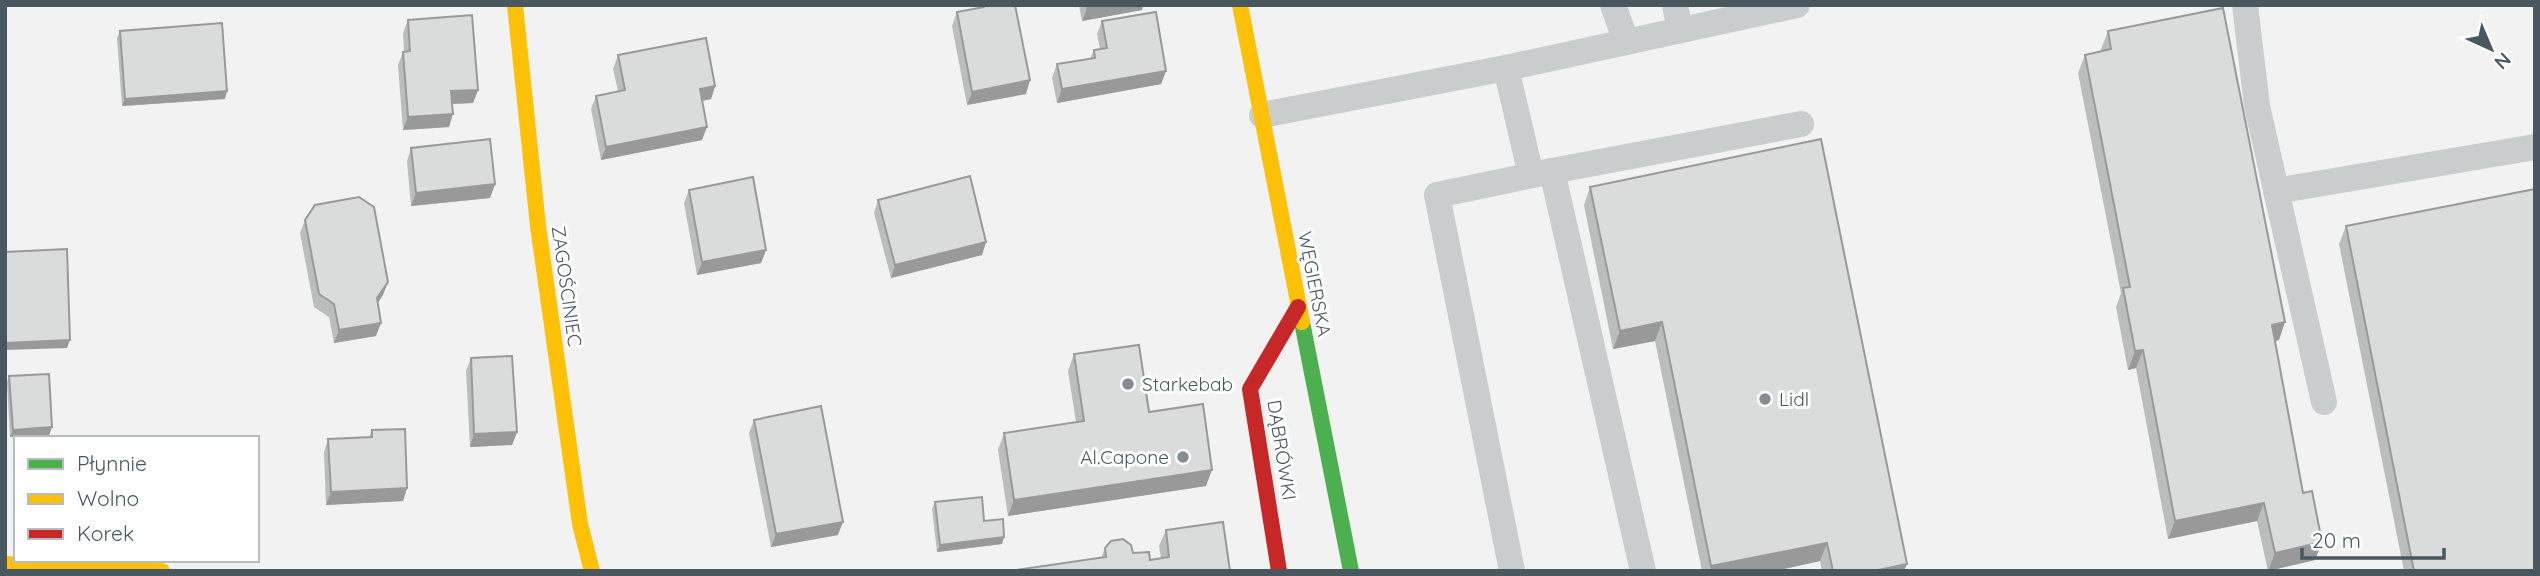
<svg xmlns="http://www.w3.org/2000/svg" width="2540" height="576" font-family="Quicksand,sans-serif">
	<rect width="100%" height="100%" fill="#f3f2f2"/>
	<g fill="none" stroke-linecap="round" stroke-linejoin="round">
		<g stroke="#cacdce" stroke-width="26">
			<path d="M1613 5 1626 41"/>
			<path d="M1675 5 1680 30"/>
			<path d="M2245 5 2257 106 2324 402"/>
			<path d="M1506 68 1531 175"/>
			<path d="M1262 115 1506 68 1797 5"/>
			<path d="M2276 191 2535 147"/>
			<path d="M1512 571 1437 195 1552 171"/>
			<path d="M1643 571 1552 171 1801 124"/>
		</g>
		<path stroke="#4caf50" stroke-width="16" d="M1302 322 1351 571"/>
		<g stroke="#ffc107" stroke-width="16">
			<path d="M515 5 538 226 580 524 592 571"/>
			<path d="M1240 5 1302 322"/>
			<path d="M5 564 162 571"/>
		</g>
		<path stroke="#c62828" stroke-width="16" d="M1279 571 1250 389 1298 307"/>
	</g>
	<g fill="#bbbcbc">
		<path d="M981 5H1015L1026 94 967 105 952 26 957 12 980 8Z"/>
		<path d="M1079 5H1143L1142 10 1082 21Z"/>
		<path d="M408 20 478 90 473 103 452 104 449 127 403 130 398 65 403 52H404L403 33Z"/>
		<path d="M1102 21 1166 71 1161 84 1057 103 1052 78 1057 64 1090 59 1094 50 1100 49 1097 34Z"/>
		<path d="M120 31 225 99 122 106 117 38Z"/>
		<path d="M2108 31 2279 340 2275 341 2303 493 2322 542 2315 560 2268 571 2257 521 2168 539 2136 368 2128 370 2116 307 2121 293 2078 73 2085 55 2101 51V49Z"/>
		<path d="M618 55 715 86 711 99 702 101V140L601 160 591 109 596 96 618 91 613 69Z"/>
		<path d="M411 148 495 184 490 198 411 206 407 161Z"/>
		<path d="M1590 187 1904 571H1822L1820 561 1774 571H1702L1655 341 1613 349 1584 205Z"/>
		<path d="M689 190 766 250 761 263 697 275 684 203Z"/>
		<path d="M878 200 986 242 982 255 891 278 874 213Z"/>
		<path d="M305 220 383 295 378 303 376 336 334 343 329 317 314 307 300 233Z"/>
		<path d="M2346 226 2535 571H2404L2339 244Z"/>
		<path d="M1074 354 1149 412 1206 486 1008 516 998 450 1004 433 1076 422 1068 371Z"/>
		<path d="M471 358 517 432 512 445 470 447 466 371Z"/>
		<path d="M9 376 52 427 49 435 10 437 7 383Z"/>
		<path d="M754 420 838 535 771 547 749 433Z"/>
		<path d="M372 430 407 488 403 501 326 505 324 452 328 439 369 437Z"/>
		<path d="M935 502 984 521 1002 544 937 552 932 509Z"/>
		<path d="M1166 530 1230 571 1101 558 1105 548 1133 553 1150 560 1161 558 1159 546Z"/>
	</g>
	<g fill="#999">
		<path d="M1101 5H1143L1142 10 1082 21 1087 8Z"/>
		<path d="M1166 71 1161 84 1057 103 1062 89Z"/>
		<path d="M1030 80 1026 94 967 105 972 92Z"/>
		<path d="M715 86 711 99 695 102 700 89Z"/>
		<path d="M478 90 473 103 446 104 451 91Z"/>
		<path d="M227 91 225 99 122 106 125 99Z"/>
		<path d="M453 114 449 127 403 130 408 117Z"/>
		<path d="M707 127 702 140 601 160 606 147Z"/>
		<path d="M495 184 490 198 411 206 416 193Z"/>
		<path d="M986 242 982 255 891 278 895 265Z"/>
		<path d="M766 250 761 263 697 275 702 262Z"/>
		<path d="M388 282 383 295 372 311 377 298Z"/>
		<path d="M1662 322 1655 341 1613 349 1620 331Z"/>
		<path d="M2285 322 2279 340 2266 343 2272 325Z"/>
		<path d="M381 323 376 336 334 343 339 330Z"/>
		<path d="M70 340 67 348 5 350V343Z"/>
		<path d="M2143 350 2136 368 2128 370 2135 351Z"/>
		<path d="M52 427 49 435 10 437 13 430Z"/>
		<path d="M517 432 512 445 470 447 474 434Z"/>
		<path d="M1212 470 1206 486 1008 516 1014 500Z"/>
		<path d="M407 488 403 501 326 505 331 492Z"/>
		<path d="M2264 503 2257 521 2168 539 2175 521Z"/>
		<path d="M843 522 838 535 771 547 776 534Z"/>
		<path d="M1004 537 1002 544 937 552 940 545Z"/>
		<path d="M2322 542 2315 560 2268 571 2275 553Z"/>
		<path d="M1827 543 1820 561 1774 571H1710L1711 566Z"/>
		<path d="M1907 564 1904 571H1874Z"/>
	</g>
	<g fill="#dadbdb" stroke="#999" stroke-width="2">
		<path d="M984 5H1015L1030 80 972 92 957 12 984 7Z"/>
		<path d="M1087 5H1101L1087 8Z"/>
		<path d="M2223 8 2285 322 2272 325 2303 493 2312 491 2322 542 2275 553 2264 503 2175 521 2143 350 2135 351 2123 288 2130 287 2085 55 2111 49 2108 31Z"/>
		<path d="M1156 12 1166 71 1062 89 1057 64 1095 58 1094 50 1107 48 1102 21Z"/>
		<path d="M472 15 478 90 451 91 453 114 408 117 403 52 410 51 408 20Z"/>
		<path d="M222 23 227 91 125 99 120 31Z"/>
		<path d="M706 38 715 86 700 89 707 127 606 147 596 96 625 90 618 55Z"/>
		<path d="M490 139 495 184 416 193 411 148Z"/>
		<path d="M1821 139 1907 564 1874 571H1833L1827 543 1711 566 1662 322 1620 331 1590 187Z"/>
		<path d="M970 176 986 242 895 265 878 200Z"/>
		<path d="M753 177 766 250 702 262 689 190Z"/>
		<path d="M2535 189V571H2414L2346 226Z"/>
		<path d="M359 197 374 207 388 282 377 298 381 323 339 330 334 304 319 294 305 220 315 205Z"/>
		<path d="M67 249 70 340 5 343V252Z"/>
		<path d="M1139 345 1149 412 1203 404 1212 470 1014 500 1004 433 1084 421 1074 354Z"/>
		<path d="M512 356 517 432 474 434 471 358Z"/>
		<path d="M49 374 52 427 13 430 9 376Z"/>
		<path d="M821 406 843 522 776 534 754 420Z"/>
		<path d="M405 429 407 488 331 492 328 439 372 437V430Z"/>
		<path d="M982 497 984 521 1003 519 1004 537 940 545 935 502Z"/>
		<path d="M1223 522 1230 571H1009L1106 557 1105 548 1111 541 1123 539 1131 545 1133 553 1149 552 1150 560 1169 557 1166 530Z"/>
	</g>
	<g fill="#848d92" stroke="#fff" stroke-width="2.5">
		<circle cx="1128" cy="384" r="7"/>
		<circle cx="1765" cy="399" r="7"/>
		<circle cx="1183" cy="457" r="7"/>
	</g>
	<g text-anchor="middle" stroke-width="6" stroke-linejoin="round" paint-order="stroke">
		<g font-size="19" fill="#49575f" stroke="#fff">
			<text transform="translate(1315 284) rotate(79)" y="7">WĘGIERSKA</text>
			<text transform="translate(567 286) rotate(82)" y="7">ZAGOŚCINIEC</text>
			<text transform="translate(1282 450) rotate(81)" y="7">DĄBRÓWKI</text>
		</g>
		<g font-size="19" fill="#49575f" stroke="#fff" text-anchor="start">
			<text x="1142" y="391">Starkebab</text>
			<text x="1779" y="406">Lidl</text>
			<text x="1169" y="464" text-anchor="end">Al.Capone</text>
		</g>
	</g>
	<rect width="2540" height="576" fill="none" stroke="#49575f" stroke-width="14"/>
	<rect x="14" y="436" width="245" height="126" fill="#ffffff" stroke="#b6bcbf" stroke-width="2"/>
	<rect x="28" y="459" width="35" height="10" fill="#4caf50" stroke="#b6bcbf" stroke-width="2"/>
	<text x="77" y="471" font-size="21" fill="#49575f">Płynnie</text>
	<rect x="28" y="494" width="35" height="10" fill="#ffc107" stroke="#b6bcbf" stroke-width="2"/>
	<text x="77" y="506" font-size="21" fill="#49575f">Wolno</text>
	<rect x="28" y="529" width="35" height="10" fill="#c62828" stroke="#b6bcbf" stroke-width="2"/>
	<text x="77" y="541" font-size="21" fill="#49575f">Korek</text>
	<g transform="translate(2491 49) rotate(136)" stroke="#ffffff" stroke-width="5" paint-order="stroke">
	<path d="M0-5L12 26L0 18L-12 26Z" fill="#49575f"/>
	<text y="-10" font-size="19" font-weight="bold" text-anchor="middle" fill="#49575f">N</text>
	</g>
	<path d="M2302 548v10h142v-10" fill="none" stroke="#49575f" stroke-width="3.5"/>
	<text x="2312" y="548" font-size="21" fill="#49575f" stroke="#ffffff" stroke-width="5" paint-order="stroke">20 m</text>
</svg>
